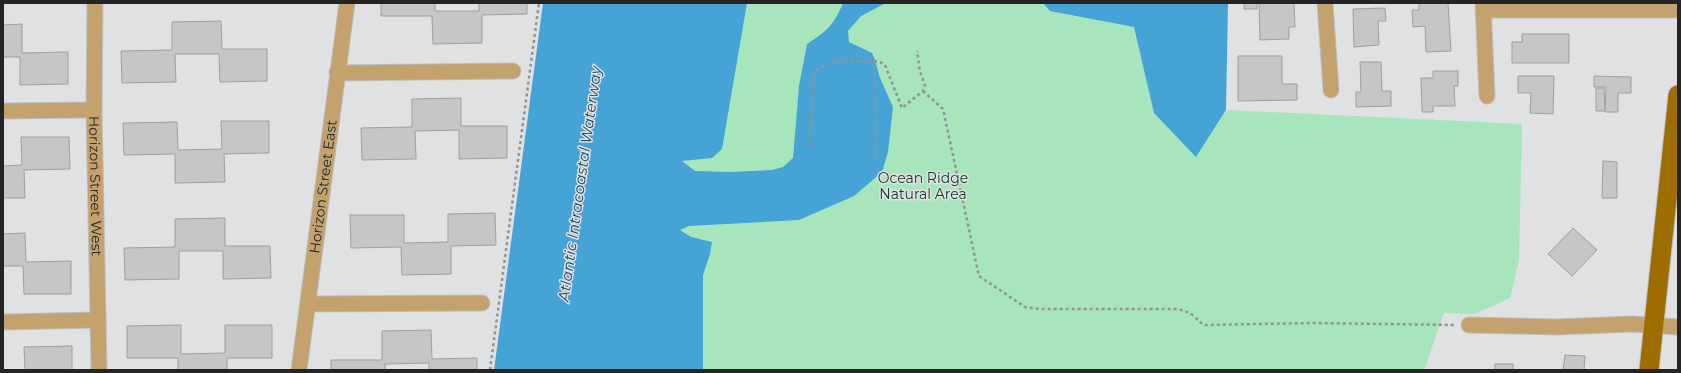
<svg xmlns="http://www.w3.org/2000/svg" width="1681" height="373" font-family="Montserrat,sans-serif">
	<rect width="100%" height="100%" fill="#e0e1e3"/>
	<path fill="#a7e5bd" d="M662 3H1200L1201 149 1226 110 1522 124 1519 260 1510 298 1475 314 1444 313 1424 370H627Z"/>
	<g fill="#46a3d6">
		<path d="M543 3H747L722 149 712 158 682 161 695 171 730 172 772 170 783 167 793 158 799 86 807 44C827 31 834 25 843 3H886L861 16 848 31 849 42 872 53 875 60 880 78 893 107 888 152 882 172 854 196 799 220 689 226 680 230 691 237 712 242 710 254 703 275V370H494Z"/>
		<path d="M1043 3H1228L1226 110 1196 157 1154 113 1134 27 1050 11Z"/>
	</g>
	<g fill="#c6c6c8" stroke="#9f9fa1">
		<path d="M381 3H435V11H479V3H527V14L482 15V43L433 44 432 16H381Z"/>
		<rect x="1244" y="3" width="13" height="6"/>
		<path d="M1259 3H1294L1295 27H1289V39L1260 40Z"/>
		<path d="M1419 3H1448L1451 51 1426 52 1425 26 1413 27 1412 10H1419Z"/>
		<path d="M1385 8 1386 21H1378L1379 45 1354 47 1353 9Z"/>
		<path d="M221 21 222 49H267V81L220 82 219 54H175L176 82 122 83 121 51 172 50V22Z"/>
		<path d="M22 24V53L68 52V84L20 85V57H3V25Z"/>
		<path d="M1522 34H1569V63H1512V42H1522Z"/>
		<path d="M1238 56H1282V84H1297V100L1238 101Z"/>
		<path d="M1360 62H1381L1382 91H1391V106L1356 107V92H1361Z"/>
		<path d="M1433 71H1458V86H1454L1455 106H1433V112H1422L1421 78H1433Z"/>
		<path d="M1518 76H1554L1553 114 1530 113 1531 93H1518Z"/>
		<path d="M1594 76 1631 77V93H1618V112H1605L1606 87H1594Z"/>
		<path d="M1596 88H1604L1605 111H1596Z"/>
		<path d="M461 98V126H507V158L459 159V130L415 131 416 159 362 160 361 128 412 127V99Z"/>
		<path d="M221 121H269V153L224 154 225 182 175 183V154L124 155 123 123 177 122 178 150 222 149Z"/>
		<path d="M21 137H69L70 169 24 170 25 198H3V166L22 165Z"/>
		<path d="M1603 161 1617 162V198H1602Z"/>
		<path d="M495 213 496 245 451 246V274L402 275 401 247 351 248 350 215H404V243L448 242V214Z"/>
		<path d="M225 218V246H270L271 278 223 279V251H179V279L125 280 124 248 175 247V219Z"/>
		<path d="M1573 228 1597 250 1572 276 1548 254Z"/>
		<path d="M25 233 26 262 71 261V294H24L23 266H3V234Z"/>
		<path d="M181 325V354L225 353V325H272V358H227V370H178V358H127V326Z"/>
		<path d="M431 330 432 359 477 358V370H429V363L385 364V370H331V360H382V331Z"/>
		<path d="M72 346V370H25L24 347Z"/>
		<path d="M1565 355 1585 356 1584 370H1563Z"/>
		<rect x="1495" y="364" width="18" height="6"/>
	</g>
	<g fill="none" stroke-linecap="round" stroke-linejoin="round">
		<defs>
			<g id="minor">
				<path id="s1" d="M95 3 94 110 99 370"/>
				<path d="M1325 3 1331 90"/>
				<path d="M1483 3 1487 96"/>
				<path d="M1484 10H1678"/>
				<path d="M337 73 513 71"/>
				<path d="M3 111 94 110"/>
				<path d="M308 304 482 303"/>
				<path d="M3 322 98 320"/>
				<path d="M1469 325 1556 327 1632 324 1678 327"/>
				<path id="s2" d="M299 370 347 3"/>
			</g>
			<path id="major" d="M1649 370 1678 95"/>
		</defs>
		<use href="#minor" stroke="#bebfc1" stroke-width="17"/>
		<use href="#major" stroke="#bebfc1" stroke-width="21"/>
		<g stroke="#929395" stroke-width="2.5" stroke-dasharray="3 3" stroke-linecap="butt">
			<path d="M874 61 880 62 885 65 902 108 923 91 925 86 920 71 917 51"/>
			<path d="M923 91 943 109 979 276 1025 307 1039 309H1178C1184 311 1189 312 1194 316 1198 320 1200 323 1205 325L1311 323 1456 325"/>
			<path d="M810 147 814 73 815 70 838 61H874L875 81 876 159"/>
			<path d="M490 370 539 3"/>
		</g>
		<use href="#minor" stroke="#c3a26e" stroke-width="15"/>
		<use href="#major" stroke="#9d6d00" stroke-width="19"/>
	</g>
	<g text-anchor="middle" stroke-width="3" stroke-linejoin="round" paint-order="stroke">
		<g font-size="14" fill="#123823" stroke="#e0e1e3">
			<text x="923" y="183">Ocean Ridge<tspan x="923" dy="16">Natural Area</tspan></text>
		</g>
		<g font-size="14" fill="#242425" stroke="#e0e1e3">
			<text dy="5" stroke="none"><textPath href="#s1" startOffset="183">Horizon Street West</textPath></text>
			<text dy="5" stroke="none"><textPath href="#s2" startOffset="185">Horizon Street East</textPath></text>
		</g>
		<g font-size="15" font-style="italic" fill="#21485e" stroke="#e0e1e3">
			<text transform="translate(580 184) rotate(-82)" y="5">Atlantic Intracoastal Waterway</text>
		</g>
	</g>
	<rect width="1681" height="373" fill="none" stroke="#242425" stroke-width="8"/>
</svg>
